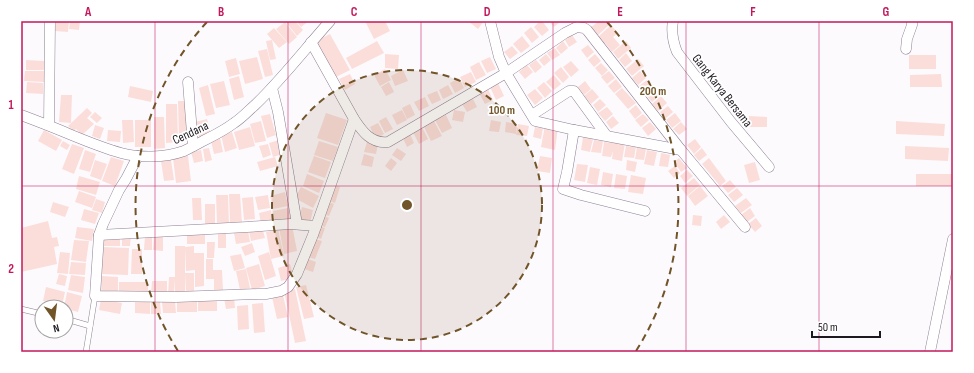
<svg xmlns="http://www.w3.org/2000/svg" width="974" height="373" font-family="'Sofia Sans Condensed',sans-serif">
	<rect width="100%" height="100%" fill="#fdfafe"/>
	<g fill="#fbdeda">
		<path d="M56 21H69L68 32 55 31Z"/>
		<path d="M70 21H80L79 30 69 29Z"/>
		<path d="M285 21H295L303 30 297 36Z"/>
		<path d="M296 21H309L301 27Z"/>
		<path d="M365 21H385L390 31 374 39Z"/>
		<path d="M468 21H484L478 29Z"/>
		<path d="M540 21H542L549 30 542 36 534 27Z"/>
		<path d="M549 21H561L554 27Z"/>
		<path d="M599 21H608L610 24 597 36 590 28Z"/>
		<path d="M285 22 297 37 289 44 276 29Z"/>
		<path d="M611 25 618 33 613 37 620 45 612 52 605 43 604 44 598 37Z"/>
		<path d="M531 27 539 37 532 43 524 33Z"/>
		<path d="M274 28 287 42 279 48 267 34Z"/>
		<path d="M330 34 350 70 336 77 316 41Z"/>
		<path d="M572 35 577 42 569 47 565 40Z"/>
		<path d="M522 36 530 46 521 53 513 44Z"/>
		<path d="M272 40 276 59 270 60 266 41Z"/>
		<path d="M377 41 384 53 352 69 346 58Z"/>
		<path d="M563 41 568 48 561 54 556 48Z"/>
		<path d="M626 41 631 48 618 59 613 52Z"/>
		<path d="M588 45 594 52 587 58 581 50Z"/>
		<path d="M512 46 518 53 510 59 504 52Z"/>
		<path d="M555 48 560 55 552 60 547 53Z"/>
		<path d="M267 49 273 75 265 77 258 51Z"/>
		<path d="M626 53 632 61 625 67 619 60Z"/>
		<path d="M385 54 399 55 398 69 385 68Z"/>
		<path d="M546 54 551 60 544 66 539 60Z"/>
		<path d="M595 54 601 61 594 67 588 60Z"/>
		<rect x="909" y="55" width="27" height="14"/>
		<path d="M257 57 263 79 245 84 239 61Z"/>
		<path d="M490 57 496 69 487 73 481 61Z"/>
		<path d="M236 58 240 74 229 77 225 61Z"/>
		<path d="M638 59 644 66 632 76 626 69Z"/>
		<path d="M26 60 44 61V70H26Z"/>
		<path d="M536 60 542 67 535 73 529 65Z"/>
		<path d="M571 61 579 70 571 77 563 67Z"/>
		<path d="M479 62 486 75 476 80 470 67Z"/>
		<path d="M601 63 608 70 602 76 595 68Z"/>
		<path d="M527 65 533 72 525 79 519 72Z"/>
		<path d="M561 67 569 77 563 83 554 73Z"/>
		<path d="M385 69 391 80 380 86 374 75Z"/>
		<path d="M403 70 408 81 395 86 391 76Z"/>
		<path d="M25 71H44V82L24 81Z"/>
		<path d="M609 71 615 78 607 84 601 77Z"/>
		<path d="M640 71 646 78 638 85 632 78Z"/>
		<path d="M471 72 476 82 465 87 460 77Z"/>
		<path d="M350 74 355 84 345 90 339 79Z"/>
		<path d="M941 74 942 87H910V75Z"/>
		<path d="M554 75 561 84 554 90 546 82Z"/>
		<path d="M239 76 244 97 234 100 229 79Z"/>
		<path d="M459 78 464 88 455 93 450 83Z"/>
		<path d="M616 79 622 87 614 93 608 86Z"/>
		<path d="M647 80 652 86 644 92 639 86Z"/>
		<path d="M224 81 230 105 216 108 210 84Z"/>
		<path d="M585 81 591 89 584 95 578 87Z"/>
		<path d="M27 82 43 83V94L26 93Z"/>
		<path d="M389 82 394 92 386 96 381 87Z"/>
		<path d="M544 82 552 91 545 98 537 88Z"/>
		<path d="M498 83 504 96 496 100 490 87Z"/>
		<path d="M208 85 215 114 206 116 199 88Z"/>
		<path d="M448 85 453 94 443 99 439 90Z"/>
		<path d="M130 86 153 91 151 102 128 97Z"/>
		<path d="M653 87 660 95 652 102 645 94Z"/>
		<path d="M622 88 636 103 628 109 615 94Z"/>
		<path d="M488 89 493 100 485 104 479 93Z"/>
		<path d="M535 89 543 98 535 105 527 95Z"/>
		<path d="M592 89 599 97 591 104 584 96Z"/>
		<path d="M437 91 441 100 432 104 427 95Z"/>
		<path d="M61 95H72L71 123 59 122Z"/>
		<path d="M661 96 667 103 658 111 652 104Z"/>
		<path d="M425 97 429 106 419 111 414 102Z"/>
		<path d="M473 99 477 107 467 112 462 104Z"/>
		<path d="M600 99 606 105 598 112 593 105Z"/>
		<path d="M178 101H188V141H179Z"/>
		<path d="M166 104H177L178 142 166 143Z"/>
		<path d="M410 104 415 115 407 119 402 108Z"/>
		<path d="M636 105 642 113 635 119 629 111Z"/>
		<path d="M668 106 673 112 665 119 660 112Z"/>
		<path d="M607 107 613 114 605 121 598 113Z"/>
		<path d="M87 108 92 113 87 118 94 124 82 135 76 129 73 131 68 126Z"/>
		<path d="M402 110 407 120 397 125 392 115Z"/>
		<path d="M454 110 465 112 463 122 452 120Z"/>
		<path d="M95 112 102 118 97 123 90 117Z"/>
		<path d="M326 113 347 120 338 145 317 138Z"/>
		<path d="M675 113 681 121 672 128 666 120Z"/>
		<path d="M270 114 276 135 267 138 261 116Z"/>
		<path d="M643 114 649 120 641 127 635 120Z"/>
		<path d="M446 115 452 128 442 133 435 120Z"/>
		<path d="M613 116 619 123 611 129 606 122Z"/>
		<path d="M749 116 767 117V127H749Z"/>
		<path d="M154 117H164L165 148 154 149Z"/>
		<path d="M386 117 393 129 385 133 379 121Z"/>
		<path d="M207 119 211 134 199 137 195 122Z"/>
		<path d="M122 120H133L134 142 123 143Z"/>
		<rect x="135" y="120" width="16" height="27"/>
		<path d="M491 120 501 122 499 132 489 131Z"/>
		<path d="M261 121 266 141 255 143 250 124Z"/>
		<path d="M434 121 442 136 431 141 424 127Z"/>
		<path d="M896 121 945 124 944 136 896 134Z"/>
		<path d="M506 122 517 124 516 134 505 132Z"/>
		<path d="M650 122 656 129 648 136 642 128Z"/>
		<path d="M681 122 687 129 679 135 673 129Z"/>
		<path d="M378 123 384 134 376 139 370 127Z"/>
		<path d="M518 124 529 126 527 136 516 135Z"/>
		<path d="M95 125 104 128 100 139 92 136Z"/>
		<path d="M545 125 558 127 555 150 541 147Z"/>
		<path d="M250 127 255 146 239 150 234 132Z"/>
		<path d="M422 127 428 139 419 144 413 132Z"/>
		<path d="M535 127 543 128 541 139 533 137Z"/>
		<path d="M44 130 62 140 56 151 38 141Z"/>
		<path d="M108 130 121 131 120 142 107 141Z"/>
		<path d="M232 132 237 148 225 152 221 135Z"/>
		<path d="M410 134 414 143 407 147 403 138Z"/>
		<path d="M583 137 593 139 590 152 581 150Z"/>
		<path d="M220 138 223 152 214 154 211 141Z"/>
		<path d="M695 139 701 147 694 154 687 145Z"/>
		<path d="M279 140 283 154 273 157 269 143Z"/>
		<path d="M594 140 603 141 601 153 591 152Z"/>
		<path d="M63 141 70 145 67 150 60 146Z"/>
		<path d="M319 141 338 147 333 161 314 155Z"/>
		<path d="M614 141 625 143 622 161 612 159 613 151 611 157 602 156 604 142 614 143Z"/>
		<path d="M367 142 378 144 376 154 364 152Z"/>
		<path d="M72 144 84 148 74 174 62 169Z"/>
		<path d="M268 144 271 155 263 158 259 146Z"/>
		<path d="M626 146 636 147 634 158 624 157Z"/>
		<path d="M905 146 949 148 948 161 905 159Z"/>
		<path d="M637 147 646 149 644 160 635 159Z"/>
		<path d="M209 148 212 160 205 162 203 149Z"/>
		<path d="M397 148 406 154 401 161 392 155Z"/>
		<path d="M702 148 707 155 699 161 694 155Z"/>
		<path d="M85 150 96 154 90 172 79 169Z"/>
		<path d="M201 150 203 161 194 163 191 152Z"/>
		<path d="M647 150 657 152 654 166 644 164Z"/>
		<path d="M661 153 670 155 668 167 659 166Z"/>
		<path d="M364 154 374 157 372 167 361 165Z"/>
		<path d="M188 156 191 181 176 183 173 158Z"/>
		<path d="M314 156 331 162 325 178 308 172Z"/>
		<path d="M540 156 552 158 550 173 537 171Z"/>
		<path d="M111 157 124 161 115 186 102 181Z"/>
		<path d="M275 157 278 166 260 171 257 162Z"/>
		<path d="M391 158 397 163 391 171 385 166Z"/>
		<path d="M679 158 687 168 681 172 674 162Z"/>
		<path d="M709 158 726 181 720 186 702 164Z"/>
		<path d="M95 160 107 164 101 180 90 176Z"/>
		<path d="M171 160 174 180 164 181 161 161Z"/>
		<path d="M627 160 637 162 635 172 626 170Z"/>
		<path d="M755 162 760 180 749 183 744 165Z"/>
		<path d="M577 164 588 165 585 182 574 180Z"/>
		<path d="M675 166 680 173 674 178 668 171Z"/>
		<path d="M590 167 600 169 597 185 587 183Z"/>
		<path d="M687 170 693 176 685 183 680 176Z"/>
		<path d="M603 172 613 174 611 187 601 185Z"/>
		<path d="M307 174 324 181 319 193 303 186Z"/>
		<path d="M616 174 627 176 625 189 614 188Z"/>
		<rect x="916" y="174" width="37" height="12"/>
		<path d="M631 175 646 178 643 194 628 192Z"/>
		<path d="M79 176 100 182 96 195 76 189Z"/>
		<path d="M694 178 700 185 687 196 681 188Z"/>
		<path d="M730 180 736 187 728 193 722 186Z"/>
		<path d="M332 184 340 187 335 203 327 200Z"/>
		<path d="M700 186 708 196 695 206 688 196Z"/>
		<path d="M301 187 319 196 313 208 295 198Z"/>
		<path d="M737 188 743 195 734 202 728 195Z"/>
		<path d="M79 191 96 197 92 208 75 202Z"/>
		<path d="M285 192 288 206 273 209 270 196Z"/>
		<path d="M229 194H240L242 223H230Z"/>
		<path d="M216 195H228L229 225H217Z"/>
		<path d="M268 195 270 208 258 210 255 197Z"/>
		<path d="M253 197 255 219 244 220 242 198Z"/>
		<path d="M192 198H201L202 220H193Z"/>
		<path d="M746 198 752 205 741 213 735 206Z"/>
		<path d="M96 199 105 202 102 213 92 210Z"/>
		<path d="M327 201 334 204 329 216 322 214Z"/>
		<path d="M53 202 69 207 65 217 50 212Z"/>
		<rect x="205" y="204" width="10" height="23"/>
		<path d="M302 207 313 210 310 223 299 220Z"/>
		<path d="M288 208 291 220 275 223 273 211Z"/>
		<path d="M750 208 755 216 747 222 741 215Z"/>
		<path d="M84 209 99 213 95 224 81 220Z"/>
		<path d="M271 210 273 222 261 224 259 213Z"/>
		<path d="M322 215 329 218 325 227 318 225Z"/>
		<path d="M693 215 702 216 701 226 692 225Z"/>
		<path d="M724 215 730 222 721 229 716 222Z"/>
		<path d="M756 218 762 226 755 232 748 224Z"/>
		<path d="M48 221 52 238 57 237 59 246 54 247 57 264 21 272V228Z"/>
		<path d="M292 225 297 251 284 254 279 228Z"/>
		<path d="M319 226 325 228 321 239 314 236Z"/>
		<path d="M77 227 94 229 92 241 75 238Z"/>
		<path d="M262 227 265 238 251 241 249 231Z"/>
		<path d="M278 229 284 256 271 259 266 232Z"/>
		<path d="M248 230 250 242 236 244 234 233Z"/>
		<path d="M187 233 205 234V244H187Z"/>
		<rect x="218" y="233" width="8" height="15"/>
		<path d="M145 235H152V250H144Z"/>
		<path d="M122 236H131L130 246H122Z"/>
		<path d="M154 236H163V251L153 250Z"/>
		<rect x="102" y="237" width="18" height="9"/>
		<path d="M315 239 322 241 315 259 308 257Z"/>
		<path d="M74 240 89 241 86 262 71 260Z"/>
		<path d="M207 242H215L214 258H207Z"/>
		<path d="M252 243 255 252 245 256 241 247Z"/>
		<path d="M175 246H185V293H175L174 279V294H168L169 277H175Z"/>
		<path d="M194 246V253H204V286L195 287V270L186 271 185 247Z"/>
		<path d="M102 247 129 248 128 275 101 274Z"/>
		<path d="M132 249H142V274H131Z"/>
		<path d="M60 252 70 253 68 274 57 273Z"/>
		<path d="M269 252 276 276 265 280 258 256Z"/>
		<path d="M241 254 245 268 234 271 230 256Z"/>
		<path d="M206 259H213V270H222L223 290H214V279H206Z"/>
		<path d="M308 259 316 262 313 272 304 269Z"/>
		<path d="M71 262 86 263 85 275 69 274Z"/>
		<path d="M259 264 265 286 252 290 246 268Z"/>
		<path d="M290 264 294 278 281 281 278 268Z"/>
		<path d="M246 269 250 288 240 290 236 271Z"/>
		<path d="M185 273H194V293H186Z"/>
		<path d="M59 274 67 276 65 286 56 284Z"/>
		<path d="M71 275 85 277 83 293 68 290Z"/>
		<path d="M102 276 118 277V294L101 293Z"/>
		<path d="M152 281H167V294H151Z"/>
		<rect x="119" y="282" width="29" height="11"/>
		<path d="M306 285 314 317 304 319 296 287Z"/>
		<path d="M46 287 65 292 62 306 43 301Z"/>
		<path d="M295 289 306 341 295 343 284 291Z"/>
		<path d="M67 292 82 296 78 312 66 309V307H64Z"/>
		<path d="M283 295 288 317 277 319 272 297Z"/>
		<path d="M234 297 235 308 226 309 224 298Z"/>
		<path d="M101 299 122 303 120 314 99 310Z"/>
		<path d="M217 299V311H198V300Z"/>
		<rect x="177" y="300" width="20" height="12"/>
		<path d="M135 301H150V314L135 313Z"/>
		<path d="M175 301 176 313H163L162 302Z"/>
		<path d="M151 302H160L161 314H151Z"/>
		<path d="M263 303 265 332 254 333 252 304Z"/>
		<path d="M248 305 249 329 238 330 237 306Z"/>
	</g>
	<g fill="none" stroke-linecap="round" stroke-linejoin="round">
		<defs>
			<g id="lane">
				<path d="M21 309 42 314"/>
				<path d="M66 319 90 326"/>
				<path d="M86 352 95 296"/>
			</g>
			<g id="street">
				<path d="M490 21 499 57 506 73 535 121 574 130 681 150"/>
				<path d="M673 21C671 32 673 42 677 52L731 122 769 167"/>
				<path d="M311 42 354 119C362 131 371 144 388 142L506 73 565 33 577 27 584 28 587 30 681 150 745 227"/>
				<path d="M906 49 907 39 912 25V21"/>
				<path d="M188 82 193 146"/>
				<path d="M272 88 278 112 297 224"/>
				<path d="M21 115C37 121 53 127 69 134 86 141 103 148 121 153 140 158 164 158 184 151 190 148 196 145 203 141 213 136 225 130 234 123 242 118 248 111 255 105 282 79 305 49 330 21"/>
				<path d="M532 115 569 91H574L606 135"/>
				<path d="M49 125 50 21"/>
				<path d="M574 130 567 172 563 189 581 195 645 211"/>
				<path d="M138 156 126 179 119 190 103 224 99 235 95 296 176 297 258 294H266L281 291 288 287 297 274 313 235 354 119"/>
				<path d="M99 235 247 227 290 224 316 226"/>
				<path d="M930 352 953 239"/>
			</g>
		</defs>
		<use href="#lane" stroke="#8d8094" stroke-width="6"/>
		<use href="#street" stroke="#8d8094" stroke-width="11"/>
		<use href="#lane" stroke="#fff" stroke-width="5"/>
		<use href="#street" stroke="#fff" stroke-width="10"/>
	</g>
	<path fill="none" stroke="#c2185b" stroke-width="1" stroke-opacity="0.55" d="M155 21V352M288 21V352M421 21V352M553 21V352M686 21V352M819 21V352M21 186H953"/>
	<circle cx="407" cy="205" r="135" fill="#715428" fill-opacity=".12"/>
	<g fill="none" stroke="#715428" stroke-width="2" stroke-dasharray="7 5">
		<circle cx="407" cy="205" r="135"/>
		<path d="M178 351A271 271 0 0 1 207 22M607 22A271 271 0 0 1 636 351"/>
	</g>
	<g text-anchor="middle" stroke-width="3.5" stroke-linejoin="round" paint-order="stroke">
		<g font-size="13" fill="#1e1920" stroke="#fff">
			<text transform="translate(723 90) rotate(52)" y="5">Gang Karya Bersama</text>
			<text transform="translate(190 132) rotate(-25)" y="5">Cendana</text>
		</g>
	</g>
	<circle cx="407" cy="205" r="6" fill="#715428" stroke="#fff" stroke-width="2"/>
	<g font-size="12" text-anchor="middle" font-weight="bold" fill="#715428" stroke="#fff" stroke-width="3.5" stroke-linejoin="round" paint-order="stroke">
		<text x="653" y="95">200 m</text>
		<text x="502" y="114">100 m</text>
	</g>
	<rect width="974" height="373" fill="none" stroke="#ffffff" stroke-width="44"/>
	<g transform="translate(54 319) rotate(166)"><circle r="19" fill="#ffffff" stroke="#a5a3a6"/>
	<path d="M0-3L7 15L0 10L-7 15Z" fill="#715428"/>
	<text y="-6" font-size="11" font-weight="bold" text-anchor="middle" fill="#1e1920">N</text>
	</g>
	<path d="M812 331v6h68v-6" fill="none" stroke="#1e1920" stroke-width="2"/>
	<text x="818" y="331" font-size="12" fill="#1e1920" stroke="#ffffff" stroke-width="3" paint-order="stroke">50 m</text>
	<rect x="22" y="22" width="930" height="329" fill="none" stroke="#c2185b" stroke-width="1.5"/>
	<g font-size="13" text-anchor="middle" font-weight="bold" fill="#c2185b">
		<text x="88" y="16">A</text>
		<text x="221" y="16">B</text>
		<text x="354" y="16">C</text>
		<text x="487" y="16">D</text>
		<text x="620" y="16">E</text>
		<text x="753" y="16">F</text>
		<text x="886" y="16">G</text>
		<text x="11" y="109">1</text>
		<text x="11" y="273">2</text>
	</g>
</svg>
